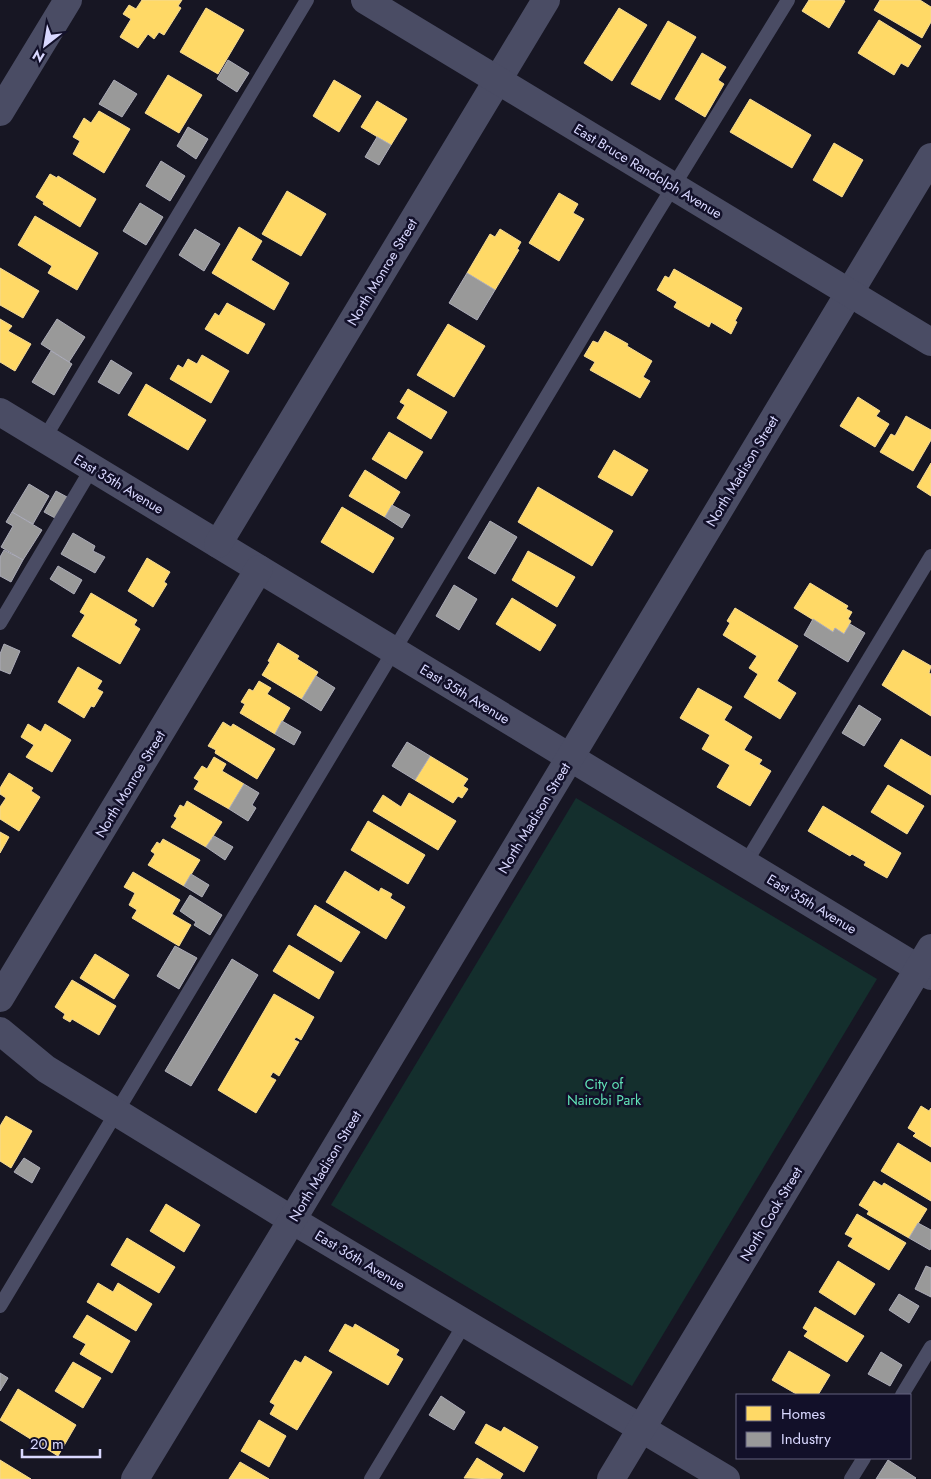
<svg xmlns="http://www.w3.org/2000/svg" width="931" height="1479" font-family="Jost,sans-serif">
	<rect width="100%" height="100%" fill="#171623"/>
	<path fill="#142f2d" d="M576 798 877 979 632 1386 331 1205Z"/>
	<g fill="#ffd966" stroke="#f4d994">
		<path d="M142 0H182L178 6 181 8 164 35 159 32 154 39 148 34 138 48 120 37 131 19 123 14 129 5 136 9Z"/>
		<path d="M809 0H843L845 1 829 28 802 11Z"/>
		<path d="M880 0H920L931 7V22L922 38 874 10Z"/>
		<path d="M206 8 244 30 218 74 180 52Z"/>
		<path d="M619 8 647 25 612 81 584 63Z"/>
		<path d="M879 20 921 46 908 67 901 63 894 75 858 53Z"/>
		<path d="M668 21 696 37 660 100 631 84Z"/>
		<path d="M702 53 726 67 718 80 724 84 705 117 675 99Z"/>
		<path d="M168 75 202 95 179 133 145 113Z"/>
		<path d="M334 80 361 96 339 132 313 116Z"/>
		<path d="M750 99 811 135 792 168 730 132Z"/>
		<path d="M377 101 407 119 391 145 361 127Z"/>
		<path d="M99 111 130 129 104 173 73 154 80 141 73 137 84 118 91 123Z"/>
		<path d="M834 143 863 160 842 197 813 180Z"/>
		<path d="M50 174 57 178 58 176 96 199 80 227 43 204 44 202 36 197Z"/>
		<path d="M287 191 326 214 301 256 262 234Z"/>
		<path d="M559 193 578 204 573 213 584 219 559 261 529 243Z"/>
		<path d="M35 216 98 253 77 290 48 273 52 266 18 245Z"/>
		<path d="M239 227 262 241 251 260 289 283 274 310 212 273Z"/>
		<path d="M500 229 521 242 517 249 519 250 495 290 467 273 490 234 495 237Z"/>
		<path d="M0 268 39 291 23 318 0 305Z"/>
		<path d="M674 269 742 308 735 321 737 322 731 334 711 322 709 327 674 307 677 302 657 290 665 276 669 278Z"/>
		<path d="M227 303 265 324 248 354 205 329 215 313 219 316Z"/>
		<path d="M0 319 12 326 8 331 31 344 15 371 0 362Z"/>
		<path d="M448 324 485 346 454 397 417 375Z"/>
		<path d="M605 331 628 344 627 346 652 361 643 377 650 381 640 398 590 370 595 362 584 356 593 341 598 343Z"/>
		<path d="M202 355 229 371 211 403 170 379 178 365 183 368 188 359 197 364Z"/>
		<path d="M146 384 206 420 188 450 128 415Z"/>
		<path d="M408 389 447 412 431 439 397 418 405 405 400 402Z"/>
		<path d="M858 397 880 411 876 416 889 424 875 447 840 426Z"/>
		<path d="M906 416 931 430V440L913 471 880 452 891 434 895 436Z"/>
		<path d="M389 432 423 452 406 479 372 459Z"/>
		<path d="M614 450 648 470 632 496 598 477Z"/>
		<path d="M931 463V496L917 487Z"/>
		<path d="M365 470 400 492 385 517 349 496Z"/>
		<path d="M538 487 613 531 592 566 518 522Z"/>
		<path d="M342 507 394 538 373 573 321 542Z"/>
		<path d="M528 551 575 577 557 607 512 580Z"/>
		<path d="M147 558 170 572 164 582 167 584 153 607 128 591Z"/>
		<path d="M810 583 848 606 846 609 852 612 848 619 851 621 844 634 835 628 833 632 794 608Z"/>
		<path d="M91 593 137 620 134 625 140 629 120 664 72 636 85 615 80 612Z"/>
		<path d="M512 598 556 625 540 651 496 624Z"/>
		<path d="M735 608 798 646 777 681 796 693 780 719 744 697 758 674 749 668 757 656 723 635 730 623 727 621Z"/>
		<path d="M278 643 299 656 297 659 318 672 302 699 262 675 270 662 268 661Z"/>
		<path d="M903 650 931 666 929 673 931 674V716L882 685Z"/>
		<path d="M78 667 102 681 97 689 103 692 94 707 91 706 84 718 58 702Z"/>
		<path d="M259 681 271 688 267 694 290 708 275 734 240 713 245 704 241 702 249 689 253 691Z"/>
		<path d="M698 688 732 707 724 720 752 737 744 750 762 760 759 764 771 771 750 806 717 787 730 765 702 749 710 735 680 718Z"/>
		<path d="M223 722 231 727 233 724 275 749 257 779 215 753 216 750 208 746Z"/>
		<path d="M28 724 41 732 45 724 71 740 52 772 26 757 34 745 21 737Z"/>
		<path d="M901 739 931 757V795L884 766Z"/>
		<path d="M430 756 468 779 463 786 468 789 462 798 458 796 453 803 415 780Z"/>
		<path d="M214 757 226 764 222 771 244 784 229 809 194 789 199 781 194 778 202 766 207 769Z"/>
		<path d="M9 773 33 788 31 791 40 797 19 831 0 819V807L6 798 0 794V788Z"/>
		<path d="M888 785 924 806 907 834 871 812Z"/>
		<path d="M409 793 456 821 438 850 373 811 383 795 401 807Z"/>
		<path d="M187 801 222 822 206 847 171 827 177 818 174 816 180 805 184 807Z"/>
		<path d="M823 806 901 853 887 878 864 865 866 862 852 854 850 856 808 831Z"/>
		<path d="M368 821 425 855 408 884 351 850Z"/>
		<path d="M0 832 9 837 0 853Z"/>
		<path d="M163 839 200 860 184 886 148 865 155 854 151 851 157 842 160 844Z"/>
		<path d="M345 871 379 892 381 888 392 894 390 898 405 907 386 939 326 902Z"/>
		<path d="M133 872 180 900 172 914 191 925 179 946 132 918 137 910 129 905 135 893 124 887Z"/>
		<path d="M315 905 360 932 341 962 297 935Z"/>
		<path d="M289 945 334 972 319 999 273 971Z"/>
		<path d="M95 954 129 975 114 999 80 978Z"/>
		<path d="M72 980 116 1006 99 1035 72 1019 70 1022 63 1018 65 1014 55 1007Z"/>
		<path d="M274 994 314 1017 301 1040 296 1037 294 1040 299 1042 279 1076 273 1072 270 1077 276 1080 256 1113 218 1090Z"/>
		<path d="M921 1106 929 1111 931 1108V1147L913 1136 916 1133 908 1128Z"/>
		<path d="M6 1116 32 1131 11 1168 0 1161V1126Z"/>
		<path d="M898 1143 931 1163V1201L881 1171Z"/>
		<path d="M874 1181 882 1186 884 1183 927 1209 909 1238 867 1214 869 1211 859 1205Z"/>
		<path d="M166 1204 200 1225 184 1252 150 1231Z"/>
		<path d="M857 1214 906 1243 889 1270 848 1246 853 1238 845 1234Z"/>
		<path d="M127 1238 175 1267 159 1293 111 1265Z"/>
		<path d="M838 1261 875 1284 855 1315 819 1292Z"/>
		<path d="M98 1283 113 1292 118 1283 152 1304 136 1331 87 1302Z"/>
		<path d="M815 1307 864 1336 847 1362 804 1336 808 1331 803 1328Z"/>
		<path d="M87 1315 130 1341 112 1373 80 1354 86 1344 73 1337Z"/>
		<path d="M345 1324 353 1328 355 1324 399 1350 396 1355 403 1359 388 1385 329 1351Z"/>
		<path d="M789 1351 830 1375 818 1395H798L772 1380Z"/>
		<path d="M305 1356 332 1372 297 1430 270 1414 275 1405 270 1402 295 1360 301 1363Z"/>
		<path d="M73 1362 101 1378 83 1408 55 1391Z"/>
		<path d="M18 1389 76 1425 58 1456 0 1420Z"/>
		<path d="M259 1420 286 1436 269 1467 241 1451Z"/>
		<path d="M486 1424 501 1432 504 1427 538 1447 524 1472 475 1443Z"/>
		<path d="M477 1458 503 1474 500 1479 464 1478Z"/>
		<path d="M0 1460 31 1479H0Z"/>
		<path d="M240 1462 269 1479H229Z"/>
	</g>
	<g fill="#999" stroke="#acacb8">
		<path d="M228 60 249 73 237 92 217 79Z"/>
		<path d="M114 80 137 94 122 117 99 104Z"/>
		<path d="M188 127 208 139 196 159 177 146Z"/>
		<path d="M377 137 391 145 379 165 365 157Z"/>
		<path d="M161 161 185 176 170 201 146 186Z"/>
		<path d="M140 203 163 217 146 245 123 231Z"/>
		<path d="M195 229 220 244 204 271 179 255Z"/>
		<path d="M467 273 495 290 477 320 449 303Z"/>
		<path d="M57 319 85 337 69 362 41 344Z"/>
		<path d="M51 351 72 364 54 395 32 382Z"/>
		<path d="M111 360 132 373 119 394 98 382Z"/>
		<path d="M29 484 49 496 33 524 12 512Z"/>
		<path d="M56 491 67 497 55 518 44 512Z"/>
		<path d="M392 505 410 515 402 528 385 517Z"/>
		<path d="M12 512 42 530 23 560 1 547 13 526 6 522Z"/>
		<path d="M490 521 517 537 495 574 468 558Z"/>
		<path d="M73 533 95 546 93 551 105 557 95 573 61 554Z"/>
		<path d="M4 550 23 560 11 582 0 576V557Z"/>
		<path d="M58 566 82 580 74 594 50 579Z"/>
		<path d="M454 585 477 599 459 630 436 616Z"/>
		<path d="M813 619 833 632 835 628 844 634 850 624 865 633 848 662 804 635Z"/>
		<path d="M4 644 20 651 10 674 0 670V654Z"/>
		<path d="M316 676 335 688 321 711 302 699Z"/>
		<path d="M859 705 881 719 864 746 842 733Z"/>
		<path d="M282 721 301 732 294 745 275 734Z"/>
		<path d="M407 742 430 756 415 780 392 766Z"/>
		<path d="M244 784 259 793 252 805 256 808 248 821 229 809Z"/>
		<path d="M214 836 233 847 225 860 206 847Z"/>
		<path d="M191 874 209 885 202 897 184 886Z"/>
		<path d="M190 895 222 915 210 935 194 925 196 922 180 911Z"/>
		<path d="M175 946 197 958 179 989 157 976Z"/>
		<path d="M232 959 258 975 191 1086 165 1071Z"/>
		<path d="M24 1158 40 1168 32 1183 14 1172Z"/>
		<path d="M918 1223 931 1230V1248L930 1250 909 1238Z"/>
		<path d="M926 1266 931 1268V1297L915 1289Z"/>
		<path d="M899 1294 919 1306 909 1323 889 1310Z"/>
		<path d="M881 1352 902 1365 890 1386 868 1374Z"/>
		<path d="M0 1373 8 1378 0 1391Z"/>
		<path d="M441 1396 465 1412 454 1430 429 1415Z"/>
		<path d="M888 1460 916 1478 915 1479H876Z"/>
	</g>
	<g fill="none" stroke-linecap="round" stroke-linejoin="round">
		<g stroke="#4a4c64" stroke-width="14">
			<path d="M44 439 307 0"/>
			<path d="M0 623 92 468"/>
			<path d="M745 864 931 556"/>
			<path d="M0 1306 652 221 788 0"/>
			<path d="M902 1395 931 1347"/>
			<path d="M371 1479 465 1323"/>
			<path d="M851 1479 864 1458"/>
		</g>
		<g stroke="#4a4c64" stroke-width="28">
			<path d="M0 112 68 0"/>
			<path d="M0 412 931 976"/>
			<path d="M218 544 546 0"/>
			<path d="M0 998 259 569"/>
			<path d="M0 1031 46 1069 292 1220 726 1479"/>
			<path d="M135 1479 292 1220 931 157"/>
			<path d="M611 1479 931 948"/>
		</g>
		<path stroke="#4a4c64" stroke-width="28" d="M365 0 931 342"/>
	</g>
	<g text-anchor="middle" stroke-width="5" stroke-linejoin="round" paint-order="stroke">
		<g font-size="14" fill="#d9d8ff" stroke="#121029">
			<text transform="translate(648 171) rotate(31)" y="5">East Bruce Randolph Avenue</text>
			<text transform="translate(382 272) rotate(-59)" y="5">North Monroe Street</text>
			<text transform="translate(742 471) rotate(-59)" y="5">North Madison Street</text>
			<text transform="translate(119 484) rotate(31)" y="5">East 35th Avenue</text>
			<text transform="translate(465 694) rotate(31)" y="5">East 35th Avenue</text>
			<text transform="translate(130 784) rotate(-59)" y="5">North Monroe Street</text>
			<text transform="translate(534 818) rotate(-59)" y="5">North Madison Street</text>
			<text transform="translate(812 904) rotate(31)" y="5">East 35th Avenue</text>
			<text transform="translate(325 1166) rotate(-59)" y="5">North Madison Street</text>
			<text transform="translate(771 1214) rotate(-59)" y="5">North Cook Street</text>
			<text transform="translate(360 1260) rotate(31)" y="5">East 36th Avenue</text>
		</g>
		<g font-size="14" fill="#60e2b6" stroke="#121029">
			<text x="604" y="1089">City of<tspan x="604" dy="16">Nairobi Park</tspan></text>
		</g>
	</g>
	<rect x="736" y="1394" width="175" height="65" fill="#121029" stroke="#62607f"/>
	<rect x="746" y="1406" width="25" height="15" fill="#ffd966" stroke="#62607f"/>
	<text x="781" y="1419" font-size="15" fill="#d9d8ff">Homes</text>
	<rect x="746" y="1432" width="25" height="15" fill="#999999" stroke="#62607f"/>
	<text x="781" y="1444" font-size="15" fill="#d9d8ff">Industry</text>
	<g transform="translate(45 45) rotate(211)" stroke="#121029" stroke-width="4" paint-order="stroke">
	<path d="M0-4L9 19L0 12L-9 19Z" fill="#d9d8ff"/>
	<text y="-8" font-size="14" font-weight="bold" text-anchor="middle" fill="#d9d8ff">N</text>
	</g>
	<path d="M22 1449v8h78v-8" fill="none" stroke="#d9d8ff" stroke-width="2.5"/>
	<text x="30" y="1449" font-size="15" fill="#d9d8ff" stroke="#121029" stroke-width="4" paint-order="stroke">20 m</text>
</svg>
